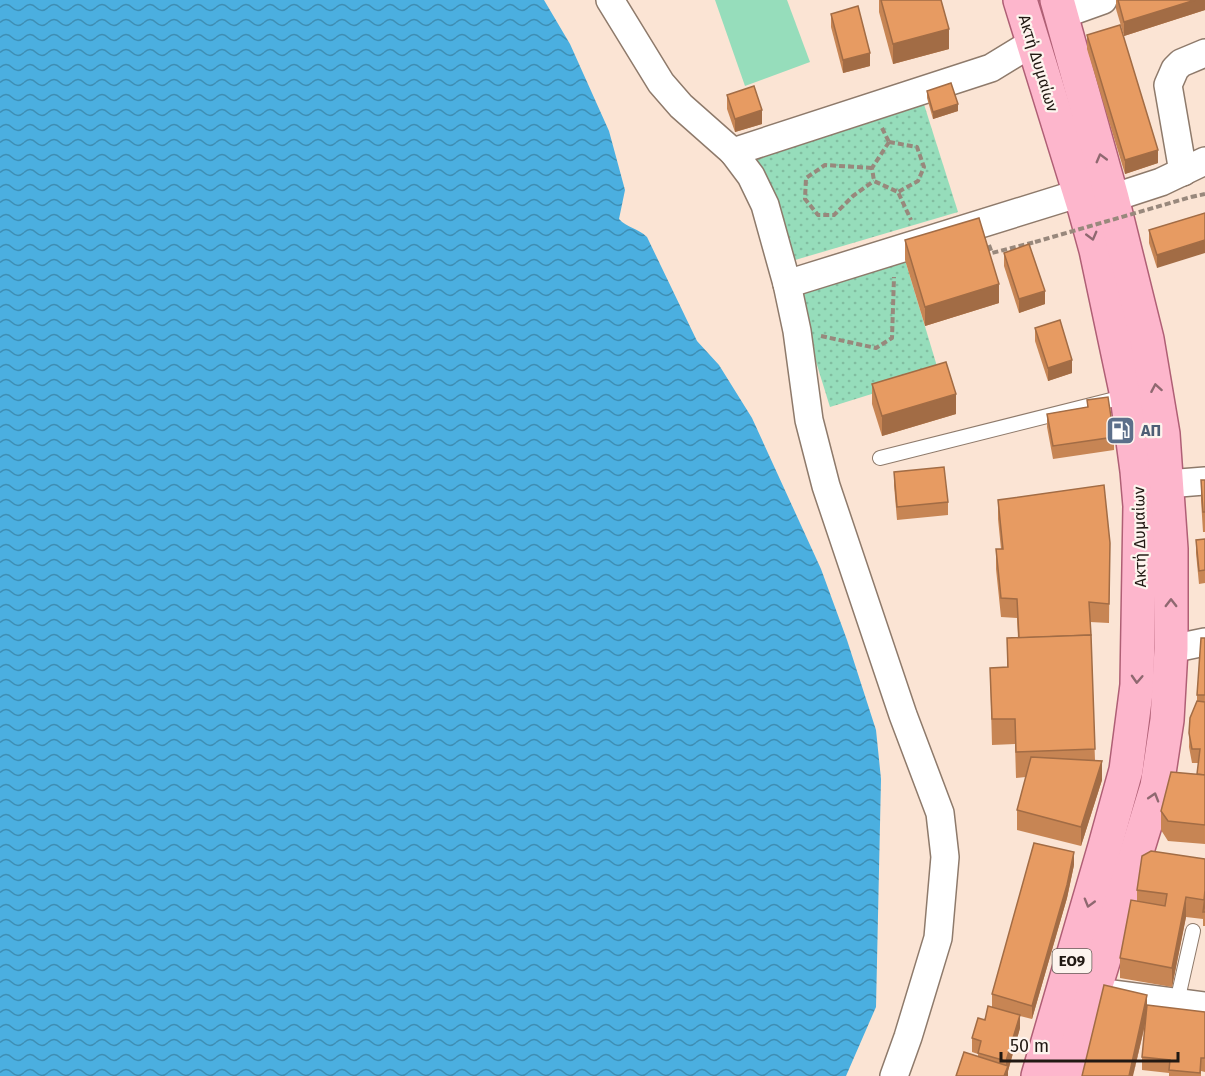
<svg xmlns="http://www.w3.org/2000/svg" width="1205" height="1076" font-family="'Fira Sans',sans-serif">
	<defs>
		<pattern id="park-dots" width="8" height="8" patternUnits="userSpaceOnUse" patternTransform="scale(1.5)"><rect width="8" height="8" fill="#96ddbb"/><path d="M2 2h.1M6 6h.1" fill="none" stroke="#81bda0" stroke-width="1.8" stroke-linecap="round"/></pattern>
		<pattern id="water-waves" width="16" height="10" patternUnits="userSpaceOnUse" patternTransform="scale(1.5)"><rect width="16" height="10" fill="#4bafe0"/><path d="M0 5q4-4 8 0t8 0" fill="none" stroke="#3e8eb4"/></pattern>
	</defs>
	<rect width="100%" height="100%" fill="#fbe4d4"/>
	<path fill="#96ddbb" d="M715 0H787L810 62 745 86Z"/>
	<g fill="url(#park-dots)">
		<path d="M922 98 958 212 785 263 756 154Z"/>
		<path d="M905 260 939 373 830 407 795 294Z"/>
	</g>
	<path fill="url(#water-waves)" d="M0 0H544L570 44 609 131 625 190 619 219C627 228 638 228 647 237L697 341 719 365 752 418 821 569 847 640 876 730 881 779 876 1007 846 1076H0Z"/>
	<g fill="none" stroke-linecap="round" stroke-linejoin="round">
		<defs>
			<g id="lane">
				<path d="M880 458 1127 396"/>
				<path d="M1177 1002 1193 931"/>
			</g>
			<g id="street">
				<path d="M610 0 661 83 681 106 733 152 751 176 765 205 787 284 797 331 809 420 826 486 903 715 940 813 945 857 938 938 908 1037 894 1076"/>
				<path d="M1061 15 1103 0"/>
				<path d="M733 152 991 68 1032 43"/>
				<path d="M1183 172 1168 85 1175 69 1181 63 1205 53"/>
				<path d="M1112 198 1161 182 1205 161"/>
				<path d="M787 284 1080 193"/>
				<path d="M1167 484 1205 481"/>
				<path d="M1171 649 1205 642"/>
				<path d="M1112 994 1205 1006"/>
			</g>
			<g id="primary">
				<path d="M1020 0 1085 210 1096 250 1127 396 1137 471 1140 506 1137 685 1126 770 1105 846 1038 1076"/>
				<path d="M1057 0 1112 198 1147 339 1163 434 1171 549V649L1167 720 1157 786 1068 1076"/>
			</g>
		</defs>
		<use href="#lane" stroke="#8e7a6b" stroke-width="16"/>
		<use href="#street" stroke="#8e7a6b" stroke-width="30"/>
		<use href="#primary" stroke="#af5f75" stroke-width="36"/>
		<g stroke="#98887c" stroke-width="4" stroke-dasharray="6 3" stroke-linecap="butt">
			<path d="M882 128 889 142"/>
			<path d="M889 142 872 168 874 181 898 192 911 220"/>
			<path d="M889 142 917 147 924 167 918 181 898 192"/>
			<path d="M872 168 825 165 806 178 805 199 818 215H834L853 196 874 181"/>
			<path d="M1191 197 1205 194"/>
			<path d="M989 245 992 253 1035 242"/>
			<path d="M821 336 876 348 892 338 894 277"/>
		</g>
		<use href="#lane" stroke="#fff" stroke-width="14"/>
		<use href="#street" stroke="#fff" stroke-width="27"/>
		<use href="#primary" stroke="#fdb6cc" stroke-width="33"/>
		<path stroke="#98887c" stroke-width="4" stroke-dasharray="6 3" stroke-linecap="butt" d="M1035 242 1191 197"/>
	</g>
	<g fill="#c78554">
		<path d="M879 0H941L949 49 893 64 879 12Z"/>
		<path d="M1116 0H1205V10L1124 36 1116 9Z"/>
		<path d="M831 14 870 66 843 73 831 27Z"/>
		<path d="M1087 35 1158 163 1125 174 1087 49Z"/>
		<path d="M927 91 958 111 933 119 927 98Z"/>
		<path d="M727 95 762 124 735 132 727 109Z"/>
		<path d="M1205 213 1157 268 1149 243V230Z"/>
		<path d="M905 240 999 303 925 326 905 260Z"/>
		<path d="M1004 253 1045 304 1019 313 1004 266Z"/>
		<path d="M1035 328 1072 373 1048 381 1035 341Z"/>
		<path d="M872 384 956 414 882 436 872 404Z"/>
		<path d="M1087 400 1114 437V450L1053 459 1047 427V414L1087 407Z"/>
		<path d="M894 472 948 502V515L897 520 894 485Z"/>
		<path d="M1201 480H1205V532H1203L1201 500Z"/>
		<path d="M998 500 1110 543 1109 623 1090 622 1095 760 1102 780 1081 846 1017 830V810L1026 777 1016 778 1015 744 992 745 990 668 1007 667V638H1018L1017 618 1001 617 996 569V549H1001L998 519Z"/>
		<path d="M1205 539V583L1199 584 1196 553V540Z"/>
		<path d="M1205 638V844L1168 841 1161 830V811L1197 774 1199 763H1192L1189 747 1190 718 1197 701V695Z"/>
		<path d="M1205 859V926H1203V919L1186 917 1172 987 1120 978V958L1137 901V890Z"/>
		<path d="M1074 865 1067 898 1032 1019 1020 1016V1028L1008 1071V1076L978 1056V1054L972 1052V1038L992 1007V994Z"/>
		<path d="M1147 1008 1205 1012V1072L1201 1071V1076H1169V1073L1142 1070V1057L1146 1021 1133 1076Z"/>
	</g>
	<g fill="#a26c45">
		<path d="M1195 0H1205V10L1124 36V22Z"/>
		<path d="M949 29V49L893 64V44Z"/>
		<path d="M870 53V66L843 73V60Z"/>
		<path d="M958 104V111L933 119V112Z"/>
		<path d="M762 110V124L735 132V119Z"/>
		<path d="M1158 150V163L1125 174V160Z"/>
		<path d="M1205 240V253L1157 268V255Z"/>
		<path d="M999 284V303L925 326V307Z"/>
		<path d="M1045 291V304L1019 313V299Z"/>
		<path d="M1072 360V373L1048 381V368Z"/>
		<path d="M956 394V414L882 436V416Z"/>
		<path d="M1102 761V780L1081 846V827Z"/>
		<path d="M1074 852V865L1067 898 1032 1019V1006Z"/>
		<path d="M1186 897V917L1172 987V968Z"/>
		<path d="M1147 995V1015L1133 1076H1129Z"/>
		<path d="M1020 1015V1028L1008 1071V1076H1004L1006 1069V1061Z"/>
	</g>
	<g fill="#e79b62" stroke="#a26c45" stroke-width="1.5">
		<path d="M881 0H941L949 29 893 44Z"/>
		<path d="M1118 0H1195L1124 22Z"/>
		<path d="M858 6 870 53 843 60 831 14Z"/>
		<path d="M1120 25 1158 150 1125 160 1087 35Z"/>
		<path d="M951 83 958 104 933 112 927 91Z"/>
		<path d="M754 86 762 110 735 119 727 95Z"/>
		<path d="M1205 213V240L1157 255 1149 230Z"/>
		<path d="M979 218 999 284 925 307 905 240Z"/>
		<path d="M1029 244 1045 291 1019 299 1004 253Z"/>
		<path d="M1060 320 1072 360 1048 368 1035 328Z"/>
		<path d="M946 362 956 394 882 416 872 384Z"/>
		<path d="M1108 397 1114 437 1053 446 1047 414 1088 407 1087 400Z"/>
		<path d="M944 467 948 502 897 507 894 472Z"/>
		<path d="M1201 480H1205V512H1203Z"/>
		<path d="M1104 485 1110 543 1109 604 1089 602 1091 635 1019 638 1017 599 1001 598 996 549H1003L998 500Z"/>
		<path d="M1205 539V570L1199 571 1196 540Z"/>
		<path d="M1091 635 1095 749 1016 752 1015 719H992L990 668 1008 667 1007 638Z"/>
		<path d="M1201 638H1205V695H1197Z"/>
		<path d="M1197 701 1205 702V775L1197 774 1200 749H1192L1189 733 1190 718Z"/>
		<path d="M1031 757 1102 761 1081 827 1017 810Z"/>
		<path d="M1171 772 1205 775V825L1168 821 1161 811Z"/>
		<path d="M1034 843 1074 852 1067 885 1032 1006 992 994Z"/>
		<path d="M1151 851 1205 859V890L1204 900 1186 897 1172 968 1120 958 1131 900 1165 906 1167 894 1137 890 1142 856Z"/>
		<path d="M1205 897V912H1203Z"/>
		<path d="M1104 985 1147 995 1129 1076H1082Z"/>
		<path d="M1147 1005 1205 1012V1058H1201L1200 1073 1169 1070 1170 1060 1142 1057Z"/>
		<path d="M988 1006 1020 1015 1006 1061 978 1053 981 1041 972 1038 978 1018 985 1020Z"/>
		<path d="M964 1052 1008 1066 1004 1076H956Z"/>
	</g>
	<defs><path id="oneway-chevron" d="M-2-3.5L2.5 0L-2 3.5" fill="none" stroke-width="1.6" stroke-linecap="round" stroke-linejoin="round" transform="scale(1.5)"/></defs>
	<g stroke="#8f6870">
		<use href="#oneway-chevron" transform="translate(1101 158) rotate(-105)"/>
		<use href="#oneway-chevron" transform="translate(1092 236) rotate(75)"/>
		<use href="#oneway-chevron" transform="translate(1156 388) rotate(-100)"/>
		<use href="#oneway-chevron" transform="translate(1171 603) rotate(-90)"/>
		<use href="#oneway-chevron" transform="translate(1137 679) rotate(93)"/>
		<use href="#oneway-chevron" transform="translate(1154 797) rotate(-73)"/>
		<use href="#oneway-chevron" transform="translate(1089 903) rotate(106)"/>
	</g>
	<defs>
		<symbol id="fuel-square" viewBox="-11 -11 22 22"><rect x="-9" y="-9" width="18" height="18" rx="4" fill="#5c6f8a" stroke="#fdf4ee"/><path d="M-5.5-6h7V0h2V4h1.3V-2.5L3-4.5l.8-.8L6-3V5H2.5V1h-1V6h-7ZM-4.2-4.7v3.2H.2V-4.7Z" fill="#fff"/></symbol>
	</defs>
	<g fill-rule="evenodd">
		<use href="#fuel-square" x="1104" y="414" width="33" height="33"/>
	</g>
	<g text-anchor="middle" stroke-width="4.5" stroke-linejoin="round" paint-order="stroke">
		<rect fill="#fdf4ee" stroke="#635b55" stroke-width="1.5" x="1052.5" y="949" width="39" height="24" rx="4.5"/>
		<g font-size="15" font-weight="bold" fill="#211913">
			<text x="1072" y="966">ΕΟ9</text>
		</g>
		<g font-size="16" fill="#211913" stroke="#fdf4ee">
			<text transform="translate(1039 63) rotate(73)" y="6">Ακτή Δυμαίων</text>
			<text transform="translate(1139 537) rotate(-91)" y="6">Ακτή Δυμαίων</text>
		</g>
		<g font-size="16" font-weight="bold" fill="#4e5e75" stroke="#fdf4ee" text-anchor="start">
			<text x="1141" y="436">ΑΠ</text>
		</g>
	</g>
	<path d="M1001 1052v9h177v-9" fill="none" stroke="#211913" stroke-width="3"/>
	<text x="1010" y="1052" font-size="18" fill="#211913" stroke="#fdf4ee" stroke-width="4.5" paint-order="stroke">50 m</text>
</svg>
